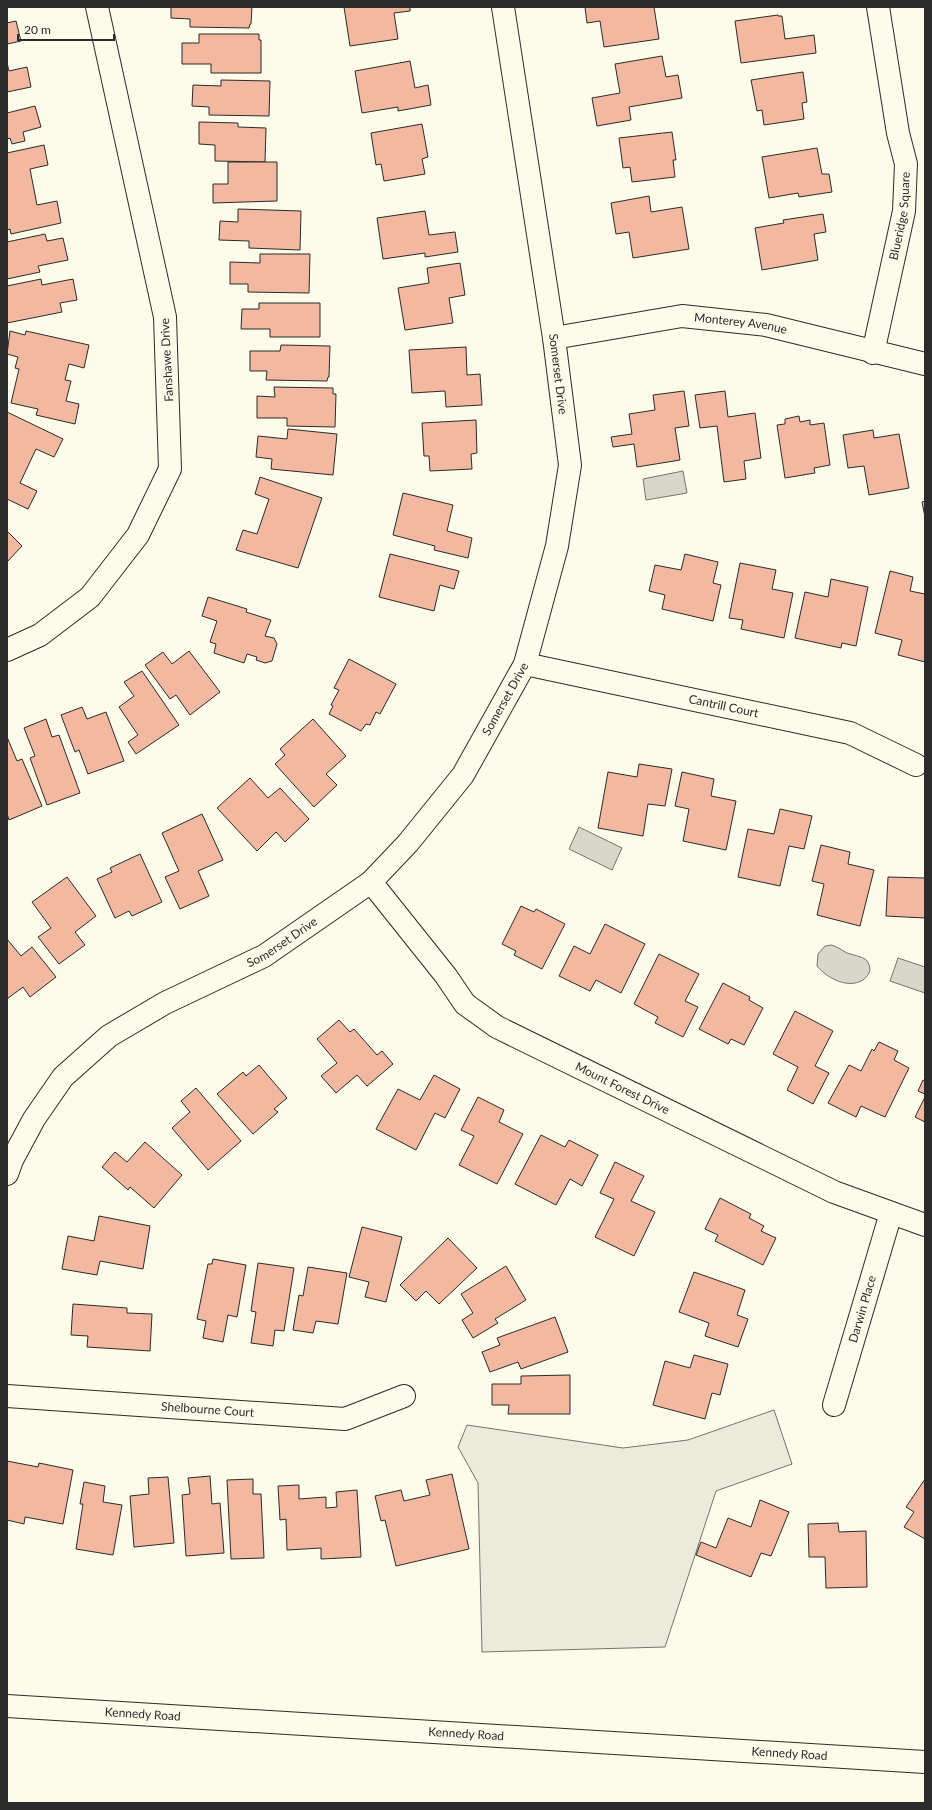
<svg xmlns="http://www.w3.org/2000/svg" width="932" height="1810" font-family="Lato,sans-serif">
	<rect width="100%" height="100%" fill="#fdfbea"/>
	<path fill="#ecebdb" stroke="#74746e" d="M774 1410 792 1464 716 1491 665 1647 482 1652 478 1483 458 1447 467 1425 623 1448 688 1440Z"/>
	<g fill="#d8d7c9" stroke="#74746e">
		<path d="M683 471 687 493 646 500 643 479Z"/>
		<path d="M579 827 622 848 612 870 569 849Z"/>
		<path d="M831 945C837 946 841 950 847 953 853 955 860 956 865 959 868 961 870 966 870 970 869 974 867 977 863 980 848 989 828 979 817 966L818 954 825 946Z"/>
		<path d="M898 958 925 967V993L890 981Z"/>
	</g>
	<g fill="#f2b8a0" stroke="#2b2b2b">
		<path d="M171 7H252L251 24H250L249 28 190 27V19L171 18Z"/>
		<path d="M344 7H410V11L394 13 398 39 350 46Z"/>
		<path d="M585 7H654L659 39 604 47 600 21 587 23Z"/>
		<path d="M778 15V16H782L785 39 814 35 816 53 741 63 735 21Z"/>
		<path d="M16 21 21 41 7 44V23Z"/>
		<path d="M199 34H259V40H261V73H211V64H182V43H199Z"/>
		<path d="M662 56 666 77 678 75 682 98 629 107 631 120 597 126 592 98 620 93 615 64Z"/>
		<path d="M410 61 415 88 428 85 431 105 398 111V107L362 113 355 71Z"/>
		<path d="M7 63 9 71 27 67 31 87 7 92Z"/>
		<path d="M803 72 807 102 802 103 804 119 764 125 762 110 757 111 751 80Z"/>
		<path d="M221 80 270 81 269 116 209 115V107L192 106 193 85 221 86Z"/>
		<path d="M35 106 41 127 23 132 25 141 12 144 10 138 7 139V113Z"/>
		<path d="M199 122 238 123V127L266 128 265 162 215 161V145L199 144Z"/>
		<path d="M422 124 428 157 422 159 425 174 384 181 381 164 376 165 371 133Z"/>
		<path d="M672 132 676 160H673L675 177 632 182 630 167 623 168 619 138Z"/>
		<path d="M44 145 48 165 30 169 37 205 57 201 61 223 11 234 10 229 7 230V153Z"/>
		<path d="M817 148 822 174H829L832 192 799 197 798 193 769 198 762 157Z"/>
		<path d="M228 162H277V201L213 203V184H228Z"/>
		<path d="M649 196 651 212 682 207 689 249 633 258 629 232 616 234 611 203Z"/>
		<path d="M238 209 301 211 300 250 249 248V241L219 240 220 221 238 222Z"/>
		<path d="M425 211 429 235 455 232 458 252 425 257V253L383 259 377 218Z"/>
		<path d="M823 214 826 232 814 234 818 260 762 270 755 228 784 223 783 220Z"/>
		<path d="M45 234 47 241 63 238 68 260 38 266 40 272 7 279V242Z"/>
		<path d="M260 254H310L309 293 248 292V284H230V262L260 263Z"/>
		<path d="M460 263 465 295 449 298 453 323 405 330 398 288 429 283 427 268Z"/>
		<path d="M41 279 42 285 73 279 77 300 60 303 62 312 7 323V286Z"/>
		<path d="M259 303H320V337H270V329H241L242 309H259Z"/>
		<path d="M10 331 25 335 26 331 89 345 84 368 69 364 65 380 71 381 66 401 79 404 75 424 36 415 38 409 11 403 19 369 15 368 18 357 7 354Z"/>
		<path d="M281 345 330 346 329 377H328L327 381 266 380 267 371H250V351H280Z"/>
		<path d="M466 347 467 375 480 374 482 405 446 407 445 391 412 393 409 350Z"/>
		<path d="M274 387 333 388V394H336L335 427 287 426V418H257V396L275 397Z"/>
		<path d="M684 391 689 426 675 428 680 460 637 467 634 444 613 447 611 437 632 434 629 414 655 410 653 395Z"/>
		<path d="M725 391 728 417 755 413 761 458 744 461 746 479 724 482 717 426 700 428 695 395Z"/>
		<path d="M7 412 63 439 54 457 36 449 20 483 37 491 28 509 7 499Z"/>
		<path d="M799 416 800 422 810 420V425L824 423 830 465 814 468 815 473 785 478 777 425 785 424V419Z"/>
		<path d="M476 420 477 453 471 454 472 469 430 471 429 456H424L422 423Z"/>
		<path d="M288 429 337 434 333 475 271 469 272 459 256 457 258 436 287 439Z"/>
		<path d="M873 430 874 438 899 434 909 488 869 495 864 466 848 468 843 435Z"/>
		<path d="M260 477 322 498 298 568 236 550 243 530 257 534 269 499 255 494Z"/>
		<path d="M403 493 453 505 447 531 472 538 468 558 434 550 435 546 393 535Z"/>
		<path d="M925 501V517L922 502Z"/>
		<path d="M7 531 22 546 7 562Z"/>
		<path d="M390 554 459 571 454 589 440 585 434 611 379 597Z"/>
		<path d="M685 554 718 562 713 583 721 585 713 621 662 609 665 595 649 591 655 565 681 570Z"/>
		<path d="M740 563 776 570 772 589 793 593 784 638 741 629 743 620 729 618Z"/>
		<path d="M890 571 913 577 910 591 925 594V662L898 655 902 640 875 633Z"/>
		<path d="M831 579 868 587 856 646 842 643 841 648 795 638 805 592 828 597Z"/>
		<path d="M208 597 247 609 246 612 271 620 265 636 274 638 277 644 272 661 265 663 256 660 257 657 247 654 244 663 214 653 216 644 210 642 217 621 202 616Z"/>
		<path d="M189 651 220 692 190 715 176 695 170 699 145 665 163 652 172 664Z"/>
		<path d="M349 659 396 684 380 714 376 712 370 725 366 724 361 731 329 714 333 706 331 705 339 690 334 688Z"/>
		<path d="M142 671 179 725 136 754 128 742 138 735 119 707 134 696 124 682Z"/>
		<path d="M82 707 87 719 106 712 124 761 88 774 79 750 75 752 61 715Z"/>
		<path d="M46 719 52 737 59 735 80 793 47 805 30 758 35 756 24 728Z"/>
		<path d="M313 719 346 756 326 774 337 785 314 807 275 764 285 755 280 749Z"/>
		<path d="M7 737 17 761 22 759 42 806 9 820 7 814Z"/>
		<path d="M639 764 672 769 665 806 648 804 643 836 598 828 608 772 637 777Z"/>
		<path d="M682 772 714 779 711 796 736 801 726 850 683 841 689 809 675 806Z"/>
		<path d="M250 778 268 798 280 788 309 819 285 842 276 832 257 851 217 808Z"/>
		<path d="M780 809 812 816 804 849 789 846 780 886 738 877 748 829 774 834Z"/>
		<path d="M202 814 223 860 198 871 209 896 180 909 165 877 179 871 162 833Z"/>
		<path d="M821 845 850 852 848 864 874 870 860 926 817 915 824 884 812 881Z"/>
		<path d="M140 854 162 902 132 916 129 911 115 918 97 879 112 872 110 868Z"/>
		<path d="M67 877 96 916 75 932 85 945 59 964 38 937 51 928 32 902Z"/>
		<path d="M888 877 925 878V918L886 916Z"/>
		<path d="M521 906 534 912 536 909 565 924 542 969 514 955 516 951 502 944Z"/>
		<path d="M605 924 645 944 621 993 596 980 590 991 559 976 574 946 590 954Z"/>
		<path d="M7 939 21 956 32 947 56 977 30 997 23 987 7 999Z"/>
		<path d="M659 954 699 974 685 1001 698 1007 683 1037 655 1023 658 1017 634 1004Z"/>
		<path d="M723 983 750 997 749 1000 763 1008 744 1045 731 1039 728 1044 699 1029Z"/>
		<path d="M795 1011 833 1031 815 1066 829 1073 813 1104 787 1090 798 1067 773 1054Z"/>
		<path d="M339 1020 350 1032 354 1029 377 1055 382 1051 393 1064 367 1086 357 1075 336 1093 321 1076 337 1063 317 1039Z"/>
		<path d="M879 1042 898 1051 894 1060 909 1068 885 1117 861 1106 856 1117 828 1103 849 1065 861 1071 872 1049 874 1051Z"/>
		<path d="M259 1065 287 1098 274 1109 278 1112 253 1134 217 1094 243 1072 246 1076Z"/>
		<path d="M434 1075 460 1089 445 1118 435 1113 416 1150 376 1129 398 1089 420 1100Z"/>
		<path d="M923 1080 925 1081V1094L918 1091Z"/>
		<path d="M196 1088 241 1141 208 1170 172 1128 190 1112 181 1101Z"/>
		<path d="M478 1097 504 1110 499 1122 523 1134 497 1184 459 1165 474 1136 461 1130Z"/>
		<path d="M925 1097V1122L915 1117Z"/>
		<path d="M541 1135 565 1147 569 1140 598 1155 582 1186 570 1179 556 1205 515 1184Z"/>
		<path d="M145 1142 182 1175 154 1208 130 1187 128 1190 102 1167 115 1152 127 1162Z"/>
		<path d="M615 1162 644 1176 631 1201 655 1212 634 1256 595 1237 614 1199 600 1193Z"/>
		<path d="M720 1198 751 1214 749 1218 764 1226 761 1231 776 1238 763 1265 715 1241 718 1235 705 1229Z"/>
		<path d="M99 1216 150 1226 143 1269 100 1261 97 1275 62 1269 68 1236 94 1241Z"/>
		<path d="M362 1227 402 1237 386 1302 365 1297 369 1282 349 1277Z"/>
		<path d="M448 1238 477 1268 439 1304 426 1291 416 1301 400 1285Z"/>
		<path d="M213 1259 246 1265 237 1317 228 1315 223 1342 203 1338 206 1321 197 1319 208 1264H212Z"/>
		<path d="M258 1263 294 1268 284 1331 275 1330 273 1346 251 1343 256 1312 251 1311Z"/>
		<path d="M506 1266 526 1300 495 1319 498 1323 473 1338 462 1320 473 1313 461 1294Z"/>
		<path d="M308 1267 347 1273 338 1324 316 1321 313 1333 293 1330 299 1295 303 1296Z"/>
		<path d="M694 1272 745 1290 737 1315 748 1319 738 1347 705 1336 709 1323 679 1312Z"/>
		<path d="M73 1304 127 1308V1313L152 1314 150 1351 87 1347 88 1336 71 1335Z"/>
		<path d="M555 1317 568 1352 521 1369 518 1362 490 1372 482 1352 500 1345 497 1338Z"/>
		<path d="M694 1355 728 1364 720 1395 712 1393 705 1419 653 1405 665 1361 690 1368Z"/>
		<path d="M570 1375V1414H508L509 1405H492V1384H521V1376Z"/>
		<path d="M7 1461 38 1467 39 1463 73 1470 63 1524 25 1517 24 1524 7 1520Z"/>
		<path d="M452 1474 469 1549 396 1566 385 1520 381 1521 375 1496 401 1490 404 1501 430 1495 426 1480Z"/>
		<path d="M210 1476 212 1504 220 1503 224 1553 186 1556 182 1495 190 1494 188 1478Z"/>
		<path d="M168 1477 174 1543 134 1547 130 1496 149 1494 148 1478Z"/>
		<path d="M253 1479V1494H261L264 1558 231 1559 227 1480Z"/>
		<path d="M925 1479V1539L904 1527 914 1512 906 1507Z"/>
		<path d="M84 1482 105 1486 103 1502 122 1505 113 1555 76 1549 83 1504H80Z"/>
		<path d="M299 1485V1499L326 1497V1508L337 1507 336 1492 357 1490 361 1557 321 1559V1548L287 1550 286 1519 280 1520 278 1486Z"/>
		<path d="M760 1500 789 1512 771 1556 761 1553 751 1577 696 1555 701 1542 716 1548 728 1518 751 1527Z"/>
		<path d="M838 1523 839 1532 866 1531 867 1587 826 1588 825 1557H809L808 1524Z"/>
	</g>
	<g fill="none" stroke-linecap="round" stroke-linejoin="round">
		<defs>
			<g id="minor">
				<path id="s1" d="M554 338 682 316 766 325 925 364"/>
				<path id="s2" d="M873 353 904 211 906 164 898 133 878 7"/>
				<path d="M7 650 40 635 90 597 138 535 170 469 165 317 97 7"/>
				<path id="s3" d="M525 664 850 733 916 765"/>
				<path id="s4" d="M371 882 446 976 465 1004 497 1027 834 1192 925 1225"/>
				<path id="s5" d="M7 1396 345 1419 404 1396"/>
				<path id="s6" d="M834 1405 891 1213"/>
			</g>
			<g id="tertiary">
				<path id="s7" d="M7 1174 12 1160 34 1119 63 1077 109 1036 165 1003 264 956 371 882 408 843 463 775 525 664 557 546 570 465 554 338 503 7"/>
			</g>
			<g id="secondary">
				<path id="s8" d="M7 1706 925 1762"/>
			</g>
		</defs>
		<use href="#minor" stroke="#2b2b2b" stroke-width="24"/>
		<use href="#tertiary" stroke="#2b2b2b" stroke-width="24"/>
		<use href="#secondary" stroke="#2b2b2b" stroke-width="24"/>
		<use href="#minor" stroke="#fdfbea" stroke-width="22"/>
		<use href="#tertiary" stroke="#fdfbea" stroke-width="22"/>
		<use href="#secondary" stroke="#fdfbea" stroke-width="22"/>
	</g>
	<g text-anchor="middle" stroke-width="3" stroke-linejoin="round" paint-order="stroke">
		<g font-size="12" fill="#2b2b2b" stroke="#fdfbea">
			<text dy="4" stroke="none"><textPath href="#s2" startOffset="140">Blueridge Square</textPath></text>
			<text dy="4" stroke="none"><textPath href="#s1" startOffset="189">Monterey Avenue</textPath></text>
			<text transform="translate(167 360) rotate(-93)" y="4">Fanshawe Drive</text>
			<text transform="translate(558 374) rotate(83)" y="4">Somerset Drive</text>
			<text dy="4" stroke="none"><textPath href="#s7" startOffset="707">Somerset Drive</textPath></text>
			<text dy="4" stroke="none"><textPath href="#s3" startOffset="203">Cantrill Court</textPath></text>
			<text dy="4" stroke="none"><textPath href="#s7" startOffset="371">Somerset Drive</textPath></text>
			<text dy="4" stroke="none"><textPath href="#s4" startOffset="333">Mount Forest Drive</textPath></text>
			<text dy="4" stroke="none"><textPath href="#s6" startOffset="100">Darwin Place</textPath></text>
			<text dy="4" stroke="none"><textPath href="#s5" startOffset="201">Shelbourne Court</textPath></text>
			<text dy="4" stroke="none"><textPath href="#s8" startOffset="136">Kennedy Road</textPath></text>
			<text dy="4" stroke="none"><textPath href="#s8" startOffset="460">Kennedy Road</textPath></text>
			<text dy="4" stroke="none"><textPath href="#s8" startOffset="784">Kennedy Road</textPath></text>
		</g>
	</g>
	<rect width="932" height="1810" fill="none" stroke="#2b2b2b" stroke-width="16"/>
	<path d="M18 34v6h96v-6" fill="none" stroke="#2b2b2b" stroke-width="2"/>
	<text x="24" y="34" font-size="12" fill="#2b2b2b" stroke="#fdfbea" stroke-width="3" paint-order="stroke">20 m</text>
</svg>
